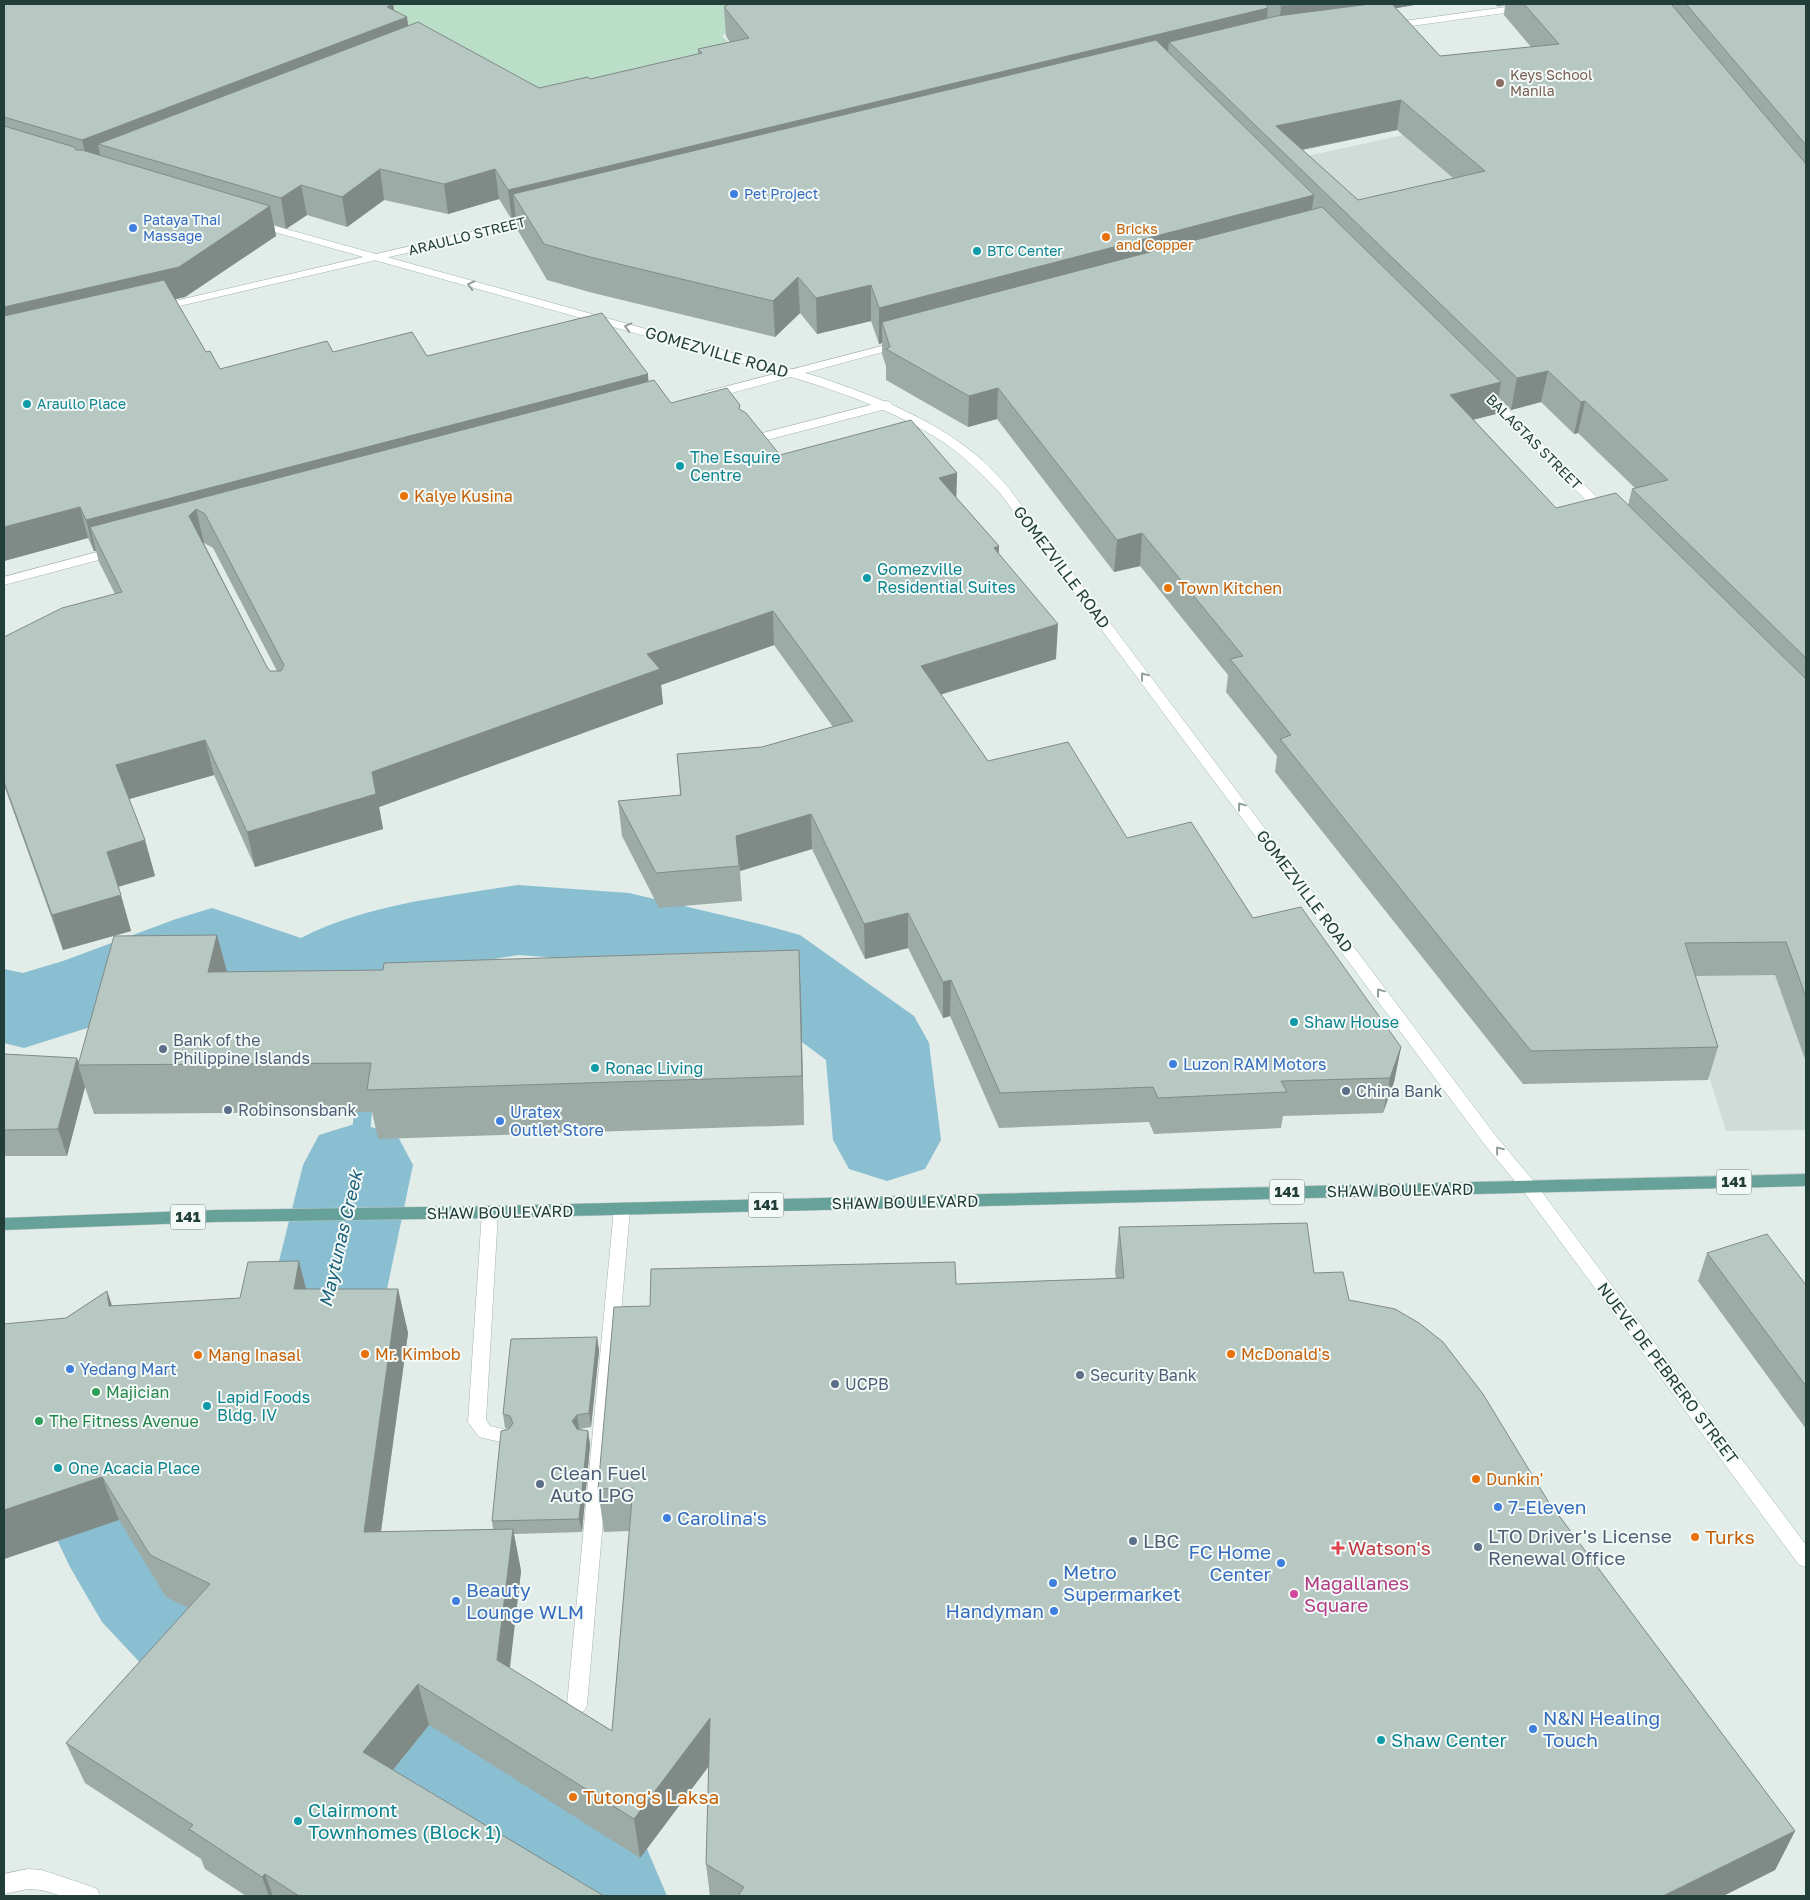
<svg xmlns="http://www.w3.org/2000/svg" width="1810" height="1900" font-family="'Golos Text',sans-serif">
	<rect width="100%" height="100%" fill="#e2ece9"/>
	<g fill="#d0dcd8">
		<path d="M1467 121 1517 179 1330 223 1267 165Z"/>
		<path d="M1806 934V1130L1726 1131 1665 935Z"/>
	</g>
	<path fill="#bbdec8" d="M340 4H766L722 36 748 64 537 111Z"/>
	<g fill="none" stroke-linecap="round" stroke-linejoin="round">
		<path fill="#8abfd2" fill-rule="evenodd" d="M365 1085 371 1086 374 1091 367 1165 364 1170 358 1172 352 1170 349 1165 356 1091 359 1086Z"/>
		<g fill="#8abfd2" fill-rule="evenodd">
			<path d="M518 885 629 893 764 925 800 935 914 1016 929 1043 941 1140 925 1169 887 1181 849 1169 833 1140 826 1060 731 989 629 963 518 955 400 975 343 1005 307 1016 271 1005 213 983 135 1013 24 1048 4 1043V969L23 973 63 961 176 919 212 908 301 938C367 904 445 897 518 885Z"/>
			<path d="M358 1123 397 1135 413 1165 382 1313 338 1441 320 1477 237 1527 194 1548 250 1604 397 1673 524 1745 647 1849 667 1896H499L430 1833 305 1757 160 1684 102 1622 70 1567 52 1529 70 1491 151 1453 230 1408 266 1313 303 1165 319 1135Z"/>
		</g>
		<defs>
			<g id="lane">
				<path d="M886 401 890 402 892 405 890 408 748 445 742 441 744 438Z"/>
				<path d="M622 1203 628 1204 630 1209 587 1705 584 1711 577 1714 570 1711 567 1705 614 1209 616 1204Z"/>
				<path d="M490 1206 496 1207 498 1212 486 1420 490 1426 511 1431 514 1436 511 1441 505 1443 479 1437 468 1422 482 1212 484 1207Z"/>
				<path d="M28 1869 42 1870 90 1886 97 1889 100 1896H62L42 1890 28 1889 4 1894V1874Z"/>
			</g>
			<g id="street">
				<path d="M1528 4H1552L1547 7 1390 29 1385 26 1390 23Z"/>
				<path d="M535 217 540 220 539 222 158 311 152 308 158 305Z"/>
				<path d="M901 341 907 344 905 346 709 399 703 395 705 392Z"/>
				<path d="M1484 388 1488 389 1610 510 1612 513 1610 516H1602L1480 395 1478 392Z"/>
				<path d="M116 547 122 551 121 554 4 585V577Z"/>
			</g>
			<path id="secondary" d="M257 221 819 377C877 397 935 419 982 460 991 468 1000 478 1008 487L1496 1136 1536 1184 1806 1545V1567L1799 1565 1524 1192 1484 1144 1000 493C982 474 964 456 943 442 891 408 833 389 774 372L253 226 252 224 253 222Z"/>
			<path id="primary" d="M1806 1174V1186L490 1218 215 1222 4 1230V1218L215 1210 490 1206Z"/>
		</defs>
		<use href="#lane" stroke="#a5b4b1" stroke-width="1"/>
		<use href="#street" stroke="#a5b4b1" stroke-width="1"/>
		<use href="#secondary" stroke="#a0b8b2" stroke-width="1"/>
		<use href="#primary" stroke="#c1c9c8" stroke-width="1"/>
		<use href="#lane" fill="#fff" fill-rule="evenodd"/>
		<use href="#street" fill="#fff" fill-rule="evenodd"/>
		<use href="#secondary" fill="#fff" fill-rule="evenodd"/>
		<use href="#primary" fill="#66a299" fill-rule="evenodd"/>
	</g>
	<g fill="#9daba7" fill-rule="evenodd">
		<path d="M4 4H393L394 11 408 26 539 88 590 79 698 54V49L730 42 726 36 724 7 729 4H1420L1396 8 1440 56 1531 47 1504 15 1505 5 1497 6 1494 4H1806V1062L1775 975 1695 976 1718 1047 1708 1080 1523 1084 1275 772 1277 756 1226 692 1228 675 1140 566 1114 572 997 419 968 427 886 380V366L882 354V343L879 344 871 321 817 334 800 313 775 337 593 293 547 280 517 229 516 219 512 220 499 199 448 214 384 200 347 227 307 215 286 229 274 225 276 236 185 297 175 299 206 352 220 369 333 352 427 356 648 374V382L671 403 740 409 780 455 957 473 956 497 999 546 998 554 1056 659 941 694 988 761 1127 838 1253 918 1401 1047 1394 1082 1383 1113 1283 1116 1281 1128 1154 1134 1149 1122 999 1128 950 1016 943 1018 908 948 865 959 812 849 740 871 742 901 659 908 622 836 618 801 680 795 677 754 762 747 833 727 774 645 661 685 663 704 379 807 383 829 255 867 214 775 129 799 145 840 155 876 118 887 131 931 63 950 5 788H4V637L115 594 99 562 96 551H94L88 538 4 561ZM1397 130 1453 178 1358 200 1303 150ZM1499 398 1511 410 1541 402 1574 434 1578 433 1635 488 1632 489 1628 505 1556 508 1473 419 1496 414ZM204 543 213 548 277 671H270L267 667Z"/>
		<path d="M217 935 227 972 383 970 799 950 804 1125 378 1139 372 1112 94 1114 85 1087 67 1156H4V1054L79 1063Z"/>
		<path d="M1119 1227 1314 1273 1349 1300 1548 1501 1795 1831 1775 1870 1723 1896H710L706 1864 709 1766 640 1858 429 1725 393 1770 604 1896H246L205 1869 201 1859 85 1783 66 1743 188 1608 166 1597 119 1520 4 1559 66 1318 107 1291 112 1306 240 1298 299 1261 306 1289H398L408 1333 381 1532 493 1529 492 1521 509 1429 505 1428 503 1414 597 1337 599 1351 591 1427 579 1429 588 1431 590 1445 582 1532 514 1534 521 1571 509 1668 612 1731 629 1531 604 1532 598 1489 650 1306 956 1284 1116 1279 1115 1271Z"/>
		<path d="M1707 1253 1806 1285V1429L1698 1281Z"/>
	</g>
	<g fill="#808b88">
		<path d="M393 4 396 22 407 17 411 46 98 144 102 164 89 169 82 140Z"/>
		<path d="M1298 4H1420L1380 11 1278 35 1281 6Z"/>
		<path d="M1497 4H1505V5L1497 6Z"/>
		<path d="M1268 8 1265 37 1169 42 1167 61 513 194 516 219 512 220 508 190Z"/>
		<path d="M1401 100 1397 130 1284 153 1276 126Z"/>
		<path d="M380 169 384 200 347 227 342 197Z"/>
		<path d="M495 169 499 199 448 214 444 184Z"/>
		<path d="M301 185 307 215 286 229 281 198Z"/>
		<path d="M1314 195 1309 230 882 322V343L879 344V308Z"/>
		<path d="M270 206 276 236 185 297 4 339V307Z"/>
		<path d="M798 277 800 313 775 337 773 301Z"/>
		<path d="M871 285V321L817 334 816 298Z"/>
		<path d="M1548 371 1541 402 1511 410 1517 378Z"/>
		<path d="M648 374 650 404 205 514 196 509 204 543 90 527 96 551H94L86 520Z"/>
		<path d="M1501 382 1496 414 1445 427 1450 395Z"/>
		<path d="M998 388 997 419 968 427 969 396Z"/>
		<path d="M1585 401 1578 433 1574 434 1581 402Z"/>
		<path d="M957 473 956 507 939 478Z"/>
		<path d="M80 507 88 538 4 561V527Z"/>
		<path d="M1142 533 1140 566 1114 572 1117 540Z"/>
		<path d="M999 546 998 581 994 548Z"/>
		<path d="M773 611 774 645 661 685 663 704 379 807 383 829 255 867 247 832 372 772 647 654Z"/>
		<path d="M1058 624 1056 659 920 701 921 666Z"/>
		<path d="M205 740 214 775 126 800 116 765Z"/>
		<path d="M811 814 812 849 740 871 736 836Z"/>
		<path d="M145 840 155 876 117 887 107 852Z"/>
		<path d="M121 895 131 931 63 950 52 915Z"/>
		<path d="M908 913V948L865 959 864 924Z"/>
		<path d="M217 935 230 983 208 972Z"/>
		<path d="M799 950 801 998 804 1125 802 1076Z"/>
		<path d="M951 980 950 1016 943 1018V982Z"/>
		<path d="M1401 1047 1394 1082 1383 1113 1390 1078Z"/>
		<path d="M77 1058 80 1065H78L85 1087 67 1156 58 1129Z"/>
		<path d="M299 1261 310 1305 294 1289Z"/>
		<path d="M398 1289 408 1333 375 1574 364 1532Z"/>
		<path d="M107 1291 122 1335 109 1306Z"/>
		<path d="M597 1337 599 1351 591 1427 589 1413Z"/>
		<path d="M577 1415 579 1429 574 1435 572 1421Z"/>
		<path d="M588 1431 590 1445 582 1532 579 1519Z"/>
		<path d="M102 1477 119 1520 4 1559V1510Z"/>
		<path d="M513 1529 521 1571 506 1702 497 1660Z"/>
		<path d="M418 1684 429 1725 375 1792 363 1752Z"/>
		<path d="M710 1718 714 1759 640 1858 634 1819Z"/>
		<path d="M1795 1831 1775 1870 1723 1896H1663Z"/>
		<path d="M265 1874 273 1896H269L262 1877Z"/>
	</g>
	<g fill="#b7c7c2" stroke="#808b88" fill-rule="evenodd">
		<path d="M4 4H393L387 7 407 17 82 140 4 117Z"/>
		<path d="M729 4H1266L1268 8 508 190 495 169 444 184 380 169 342 197 301 185 281 198 98 144 418 22 539 88 588 77 590 79 702 53 698 49 749 38 724 7Z"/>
		<path d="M1280 4H1298L1281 6Z"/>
		<path d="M1370 4H1392L1440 56 1559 44 1524 4H1671L1806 164V658L1632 489 1668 480 1585 401 1581 402 1548 371 1517 378 1169 42 1277 16ZM1401 100 1485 171 1358 200 1276 126Z"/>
		<path d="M1686 4H1806V145Z"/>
		<path d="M1156 40 1314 195 879 308 871 285 816 298 798 277 773 301 590 257 544 244 513 194Z"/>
		<path d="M4 126 74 147 76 150H82L270 206 179 267 4 307Z"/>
		<path d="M1322 207 1501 382 1450 395 1556 508 1616 493 1806 679V997L1786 942 1685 943 1718 1047 1531 1051 1280 739 1291 735 1230 659 1243 656 1142 533 1117 540 998 388 969 396 886 349 890 347 882 322Z"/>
		<path d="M164 280 206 352 210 351 220 369 327 341 333 352 412 332 427 356 602 313 648 374 86 520 80 507 4 527V316Z"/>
		<path d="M654 380 671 403 727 388 740 405 739 409 746 413 780 455 911 420 957 473 939 478 999 546 994 548 1058 624 921 666 988 761 1068 742 1127 838 1191 822 1253 918 1301 907 1401 1047 1390 1078 1281 1081 1287 1092 1158 1098 1153 1087 1000 1093 951 980 943 982 908 913 864 924 811 814 736 836 739 866 656 873 618 801 681 795 677 754 762 747 853 721 773 611 647 654 660 669 372 772 376 794 247 832 205 740 116 765 145 840 107 852 121 895 52 915 4 782V637L62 608 122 592 90 527ZM196 509 205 514 284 665 281 671H270L267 667 189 516Z"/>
		<path d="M217 935 208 972 383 970 384 963 799 950 802 1076 367 1090 371 1063 78 1065 114 936Z"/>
		<path d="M4 1054 77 1058 58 1129 4 1130Z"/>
		<path d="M1307 1223 1314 1273 1343 1272 1349 1300 1395 1309 1419 1323 1443 1342 1483 1394 1548 1501 1795 1831 1663 1896H738L744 1887 706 1864 710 1718 634 1819 418 1684 363 1752 604 1896H299L265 1874 262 1877 189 1829 193 1825 66 1743 210 1584 150 1555 102 1477 4 1510V1324L66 1318 107 1291 109 1306 240 1298 248 1262 299 1261 294 1289H398L364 1532 513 1529 497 1660 612 1731 633 1488 598 1489 614 1307 650 1306 651 1269 955 1262 956 1284 1124 1278 1119 1227Z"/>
		<path d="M1767 1234 1806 1285V1386L1707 1253Z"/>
		<path d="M597 1337 589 1413 577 1415 572 1421 577 1429 588 1431 579 1519 492 1521 501 1431 509 1429 513 1423 510 1416 503 1414 511 1339Z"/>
	</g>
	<defs><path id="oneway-chevron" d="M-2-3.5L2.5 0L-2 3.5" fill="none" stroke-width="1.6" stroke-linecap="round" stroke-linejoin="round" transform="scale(1.25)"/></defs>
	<g stroke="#909e9c">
		<use href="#oneway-chevron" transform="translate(471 285) rotate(-165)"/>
		<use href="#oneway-chevron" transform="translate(628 327) rotate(-165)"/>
		<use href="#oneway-chevron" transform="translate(1144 676) rotate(-127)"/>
		<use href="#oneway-chevron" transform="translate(1241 806) rotate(-127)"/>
		<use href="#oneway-chevron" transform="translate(1380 992) rotate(-127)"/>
		<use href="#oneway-chevron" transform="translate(1499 1150) rotate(-129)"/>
	</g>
	<circle fill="#8d6e63" stroke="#f3f9f6" stroke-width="2" cx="1500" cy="83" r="5"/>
	<g fill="#3f7fe0" stroke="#f3f9f6" stroke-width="2">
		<circle cx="734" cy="194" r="5"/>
		<circle cx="133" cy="228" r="5"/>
		<circle cx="1173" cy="1064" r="5"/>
		<circle cx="500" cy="1121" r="5"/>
		<circle cx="70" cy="1369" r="5"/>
		<circle cx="1498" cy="1507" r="5"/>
		<circle cx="667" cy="1518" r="5"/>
		<circle cx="1281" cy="1563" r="5"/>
		<circle cx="1053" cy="1583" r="5"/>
		<circle cx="456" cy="1601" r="5"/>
		<circle cx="1054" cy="1611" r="5"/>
		<circle cx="1533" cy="1729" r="5"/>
	</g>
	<g fill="#e8710a" stroke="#f3f9f6" stroke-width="2">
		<circle cx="1106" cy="237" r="5"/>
		<circle cx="404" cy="496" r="5"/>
		<circle cx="1168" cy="588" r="5"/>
		<circle cx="365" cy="1354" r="5"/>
		<circle cx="1231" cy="1354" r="5"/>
		<circle cx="198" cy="1355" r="5"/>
		<circle cx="1476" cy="1479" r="5"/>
		<circle cx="1695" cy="1537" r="5"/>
		<circle cx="573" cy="1797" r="5"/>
	</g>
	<g fill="#0f9aa8" stroke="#f3f9f6" stroke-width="2">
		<circle cx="977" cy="251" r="5"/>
		<circle cx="27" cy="404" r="5"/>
		<circle cx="680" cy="466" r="5"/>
		<circle cx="867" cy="578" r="5"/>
		<circle cx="1294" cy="1022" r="5"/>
		<circle cx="595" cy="1068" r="5"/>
		<circle cx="207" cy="1406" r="5"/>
		<circle cx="58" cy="1468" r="5"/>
		<circle cx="1381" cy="1740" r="5"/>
		<circle cx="298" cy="1821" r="5"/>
	</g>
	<g fill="#5c6f8a" stroke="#f3f9f6" stroke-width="2">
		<circle cx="163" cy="1049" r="5"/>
		<circle cx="1346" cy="1091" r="5"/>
		<circle cx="228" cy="1110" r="5"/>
		<circle cx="1080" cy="1375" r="5"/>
		<circle cx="835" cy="1384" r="5"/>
		<circle cx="540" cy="1484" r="5"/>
		<circle cx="1133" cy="1541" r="5"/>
		<circle cx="1478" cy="1547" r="5"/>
	</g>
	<g fill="#2e9e5b" stroke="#f3f9f6" stroke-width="2">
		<circle cx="96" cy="1392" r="5"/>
		<circle cx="39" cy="1421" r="5"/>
	</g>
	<path fill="#e0444e" stroke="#f3f9f6" stroke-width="2" d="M1335.5 1540.5h5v5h5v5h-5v5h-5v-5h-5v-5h5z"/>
	<circle fill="#d1479c" stroke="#f3f9f6" stroke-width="2" cx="1294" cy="1594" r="5"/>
	<g text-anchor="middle" stroke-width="4" stroke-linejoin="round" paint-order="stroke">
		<g font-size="14" fill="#785e54" stroke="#f3f9f6" text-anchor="start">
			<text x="1510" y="80">Keys School<tspan x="1510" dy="16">Manila</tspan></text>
		</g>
		<g font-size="14" fill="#366cbe" stroke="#f3f9f6" text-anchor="start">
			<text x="744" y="199">Pet Project</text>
			<text x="143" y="225">Pataya Thai<tspan x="143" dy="16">Massage</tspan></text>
		</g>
		<g font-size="14" fill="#c56008" stroke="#f3f9f6" text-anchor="start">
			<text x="1116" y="234">Bricks<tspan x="1116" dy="16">and Copper</tspan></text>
		</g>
		<g font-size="14" fill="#223e39" stroke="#f3f9f6">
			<text transform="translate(467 236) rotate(-14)" y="5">ARAULLO STREET</text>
			<text transform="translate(1534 442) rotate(45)" y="5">BALAGTAS STREET</text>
		</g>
		<g font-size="14" fill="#0d838f" stroke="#f3f9f6" text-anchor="start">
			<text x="987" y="256">BTC Center</text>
			<text x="37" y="409">Araullo Place</text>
		</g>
		<g fill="#f3f9f6" stroke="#617672" stroke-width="1">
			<rect x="1716.5" y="1169.5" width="35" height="25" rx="4"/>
			<rect x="1269.5" y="1179.5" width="35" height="25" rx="4"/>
			<rect x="748.5" y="1192.5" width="35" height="25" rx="4"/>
			<rect x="170.5" y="1204.5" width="35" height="25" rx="4"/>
		</g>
		<g font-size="15" font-weight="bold" fill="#223e39">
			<text x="1734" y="1187">141</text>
			<text x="1287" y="1197">141</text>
			<text x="766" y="1210">141</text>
			<text x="188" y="1222">141</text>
		</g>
		<g font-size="16" fill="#223e39" stroke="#f3f9f6">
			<text transform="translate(717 352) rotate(16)" y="6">GOMEZVILLE ROAD</text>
			<text transform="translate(1062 567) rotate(53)" y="6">GOMEZVILLE ROAD</text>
			<text transform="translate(1305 891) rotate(53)" y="6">GOMEZVILLE ROAD</text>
			<text transform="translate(1400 1190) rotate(-1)" y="6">SHAW BOULEVARD</text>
			<text transform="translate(905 1202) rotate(-1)" y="6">SHAW BOULEVARD</text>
			<text transform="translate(500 1212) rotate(-1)" y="6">SHAW BOULEVARD</text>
			<text transform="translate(1668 1373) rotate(53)" y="6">NUEVE DE PEBRERO STREET</text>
		</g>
		<g font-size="16" fill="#0d838f" stroke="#f3f9f6" text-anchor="start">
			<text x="690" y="463">The Esquire<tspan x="690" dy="18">Centre</tspan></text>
			<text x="877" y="575">Gomezville<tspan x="877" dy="18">Residential Suites</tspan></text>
			<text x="1304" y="1028">Shaw House</text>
			<text x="605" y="1074">Ronac Living</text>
			<text x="217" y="1403">Lapid Foods<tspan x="217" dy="18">Bldg. IV</tspan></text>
			<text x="68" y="1474">One Acacia Place</text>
		</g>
		<g font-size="16" fill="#c56008" stroke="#f3f9f6" text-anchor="start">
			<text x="414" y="502">Kalye Kusina</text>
			<text x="1178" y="594">Town Kitchen</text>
			<text x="375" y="1360">Mr. Kimbob</text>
			<text x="1241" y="1360">McDonald's</text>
			<text x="208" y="1361">Mang Inasal</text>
			<text x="1486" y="1485">Dunkin'</text>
		</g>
		<g font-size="16" fill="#4e5e75" stroke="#f3f9f6" text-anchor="start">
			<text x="173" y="1046">Bank of the<tspan x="173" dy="18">Philippine Islands</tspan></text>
			<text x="1356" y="1097">China Bank</text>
			<text x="238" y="1116">Robinsonsbank</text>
			<text x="1090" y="1381">Security Bank</text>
			<text x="845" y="1390">UCPB</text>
		</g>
		<g font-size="16" fill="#366cbe" stroke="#f3f9f6" text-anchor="start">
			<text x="1183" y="1070">Luzon RAM Motors</text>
			<text x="510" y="1118">Uratex<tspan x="510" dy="18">Outlet Store</tspan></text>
			<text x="80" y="1375">Yedang Mart</text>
		</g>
		<g font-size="16" fill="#27864d" stroke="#f3f9f6" text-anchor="start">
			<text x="106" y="1398">Majician</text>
			<text x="49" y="1427">The Fitness Avenue</text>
		</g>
		<g font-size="18" font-style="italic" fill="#1b607a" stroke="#f3f9f6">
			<text transform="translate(341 1239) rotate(-77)" y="6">Maytunas Creek</text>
		</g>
		<g font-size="19" fill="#4e5e75" stroke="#f3f9f6" text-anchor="start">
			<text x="550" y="1480">Clean Fuel<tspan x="550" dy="22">Auto LPG</tspan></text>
			<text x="1488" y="1543">LTO Driver's License<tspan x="1488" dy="22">Renewal Office</tspan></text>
			<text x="1143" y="1548">LBC</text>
		</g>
		<g font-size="19" fill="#366cbe" stroke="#f3f9f6" text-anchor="start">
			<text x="1508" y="1514">7-Eleven</text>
			<text x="677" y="1525">Carolina's</text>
			<text x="1271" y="1559" text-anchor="end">FC Home<tspan x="1271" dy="22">Center</tspan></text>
			<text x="1063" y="1579">Metro<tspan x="1063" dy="22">Supermarket</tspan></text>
			<text x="466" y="1597">Beauty<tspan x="466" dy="22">Lounge WLM</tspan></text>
			<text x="1044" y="1618" text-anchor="end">Handyman</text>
			<text x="1543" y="1725">N&amp;N Healing<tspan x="1543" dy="22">Touch</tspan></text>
		</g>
		<g font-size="19" fill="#c56008" stroke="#f3f9f6" text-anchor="start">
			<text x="1705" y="1544">Turks</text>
			<text x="583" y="1804">Tutong's Laksa</text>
		</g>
		<g font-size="19" fill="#be3a42" stroke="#f3f9f6" text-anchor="start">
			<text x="1348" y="1555">Watson's</text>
		</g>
		<g font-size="19" fill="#b23c85" stroke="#f3f9f6" text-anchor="start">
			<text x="1304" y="1590">Magallanes<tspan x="1304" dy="22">Square</tspan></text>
		</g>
		<g font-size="19" fill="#0d838f" stroke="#f3f9f6" text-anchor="start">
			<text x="1391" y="1747">Shaw Center</text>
			<text x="308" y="1817">Clairmont<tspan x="308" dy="22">Townhomes (Block 1)</tspan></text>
		</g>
	</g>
	<rect width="1810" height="1900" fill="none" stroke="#223e39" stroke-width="10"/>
</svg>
